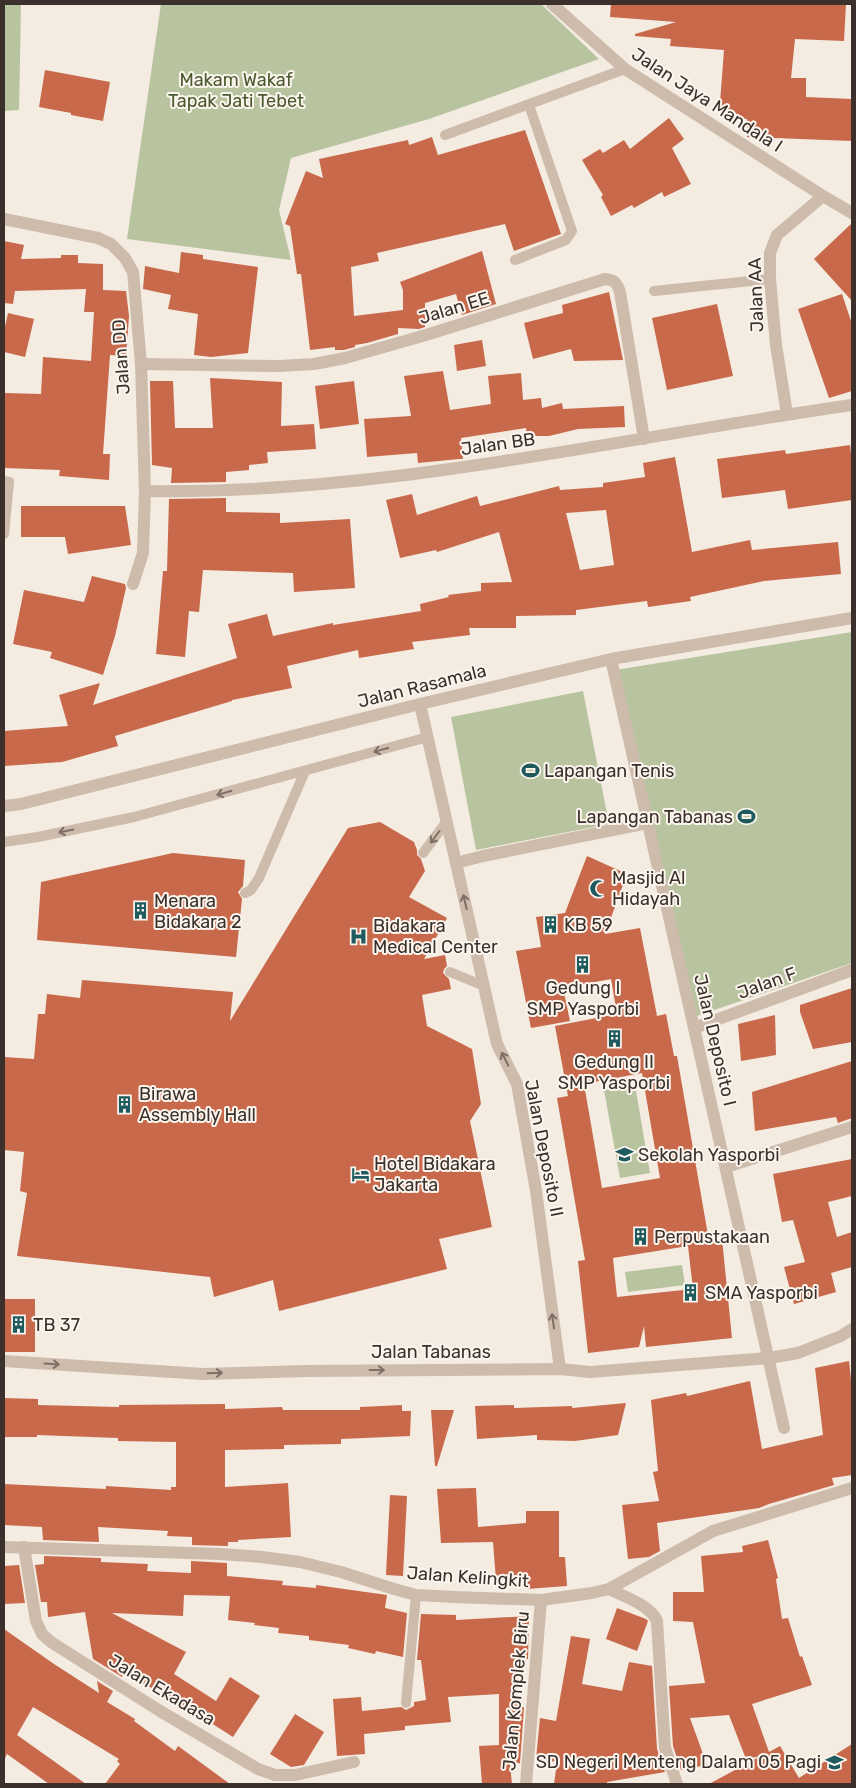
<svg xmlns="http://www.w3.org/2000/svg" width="856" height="1788" font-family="Rubik,sans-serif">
	<rect width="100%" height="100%" fill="#f4ebe1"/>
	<g fill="#b8c4a0">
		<path d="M4 4H21L19 110 5 111 4 117Z"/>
		<path d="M161 4H541L599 59 429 119 291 158 279 210 291 260 127 239Z"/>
		<path d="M852 632V963L688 1019 609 671Z"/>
		<path d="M583 691 609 824 476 850 451 717Z"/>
		<path d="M635 1085 650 1173 620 1178 604 1090Z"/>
		<path d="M682 1265 685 1285 628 1292 625 1272Z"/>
	</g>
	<g fill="#c8694b" fill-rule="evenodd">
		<path d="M611 4H846L844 41 795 39 791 78H806V97L852 99V141L747 137V119L719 116 724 50 670 46 671 39 635 36V34L676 22 610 17Z"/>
		<path d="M45 70 110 82 103 121 71 115V113L39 107Z"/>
		<path d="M669 118 684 139 672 148 691 184 664 197 662 192 634 208 632 205 611 216 601 197 603 195 582 160 600 149 603 153 624 140 630 149Z"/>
		<path d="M525 130 561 234 514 251 505 224 377 253 379 261 351 267 354 316 403 310V290L400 282 482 251 496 304 462 315 456 294 425 303V327L419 329 398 328V334L367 343 355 345V347L344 350H335V347L310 350 301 274H297L290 226 285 224 306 171 323 178 319 159 408 140 409 145 432 137 438 155Z"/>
		<path d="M852 223V301L814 259Z"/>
		<path d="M4 241 24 245 21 259 61 258V255H78V263L103 264V290L126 291 129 316 126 356 110 355 103 454H110L109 480 59 476 60 470 4 468 5 393 41 394 43 357 91 361 94 312H84L86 289 15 291 13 304 4 303Z"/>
		<path d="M181 252 203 255V259L258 267 248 353 211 357 194 355 198 314 168 309 171 295 143 289 145 266 179 273Z"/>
		<path d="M609 292 623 360 574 361 571 349 533 359 524 323 563 313 562 305Z"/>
		<path d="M842 294 852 324V391L829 398 798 309Z"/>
		<path d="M717 304 733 376 667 390 652 318Z"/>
		<path d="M8 313 34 319 25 357 4 352V331Z"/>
		<path d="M482 340 486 366 457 371 454 345Z"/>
		<path d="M443 371 450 410 491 404 488 376 521 373 523 400 541 398 542 408 562 403 563 409 624 406 625 427 578 429 549 436H527L526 428 461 438 463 459H459L418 463 417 453 367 457 364 419 411 416 404 376Z"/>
		<path d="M210 378 282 382 281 426 314 424 316 449 267 452 268 463 249 465V470L226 472V482L171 483 172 468 152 465 150 381H173L175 428H213Z"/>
		<path d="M354 381 359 424 320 429 315 386Z"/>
		<path d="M850 445 852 463V500L788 509 785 490 722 498 717 459 785 450 786 454Z"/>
		<path d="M675 457 692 552 750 540 752 550 838 542 841 574 764 581 690 597 691 601 648 607 647 601 576 610V615L516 616V628H469L470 635 412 642 414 649 359 658 358 650 287 666 292 688 232 700V701L115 736 118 746 62 762 4 766V731L68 726 59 695 100 683 93 705 237 658 228 624 267 614 273 636 333 623V625L421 611 420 604 449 597 448 595 481 591V583L512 582 499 532 437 552 436 550 400 558 386 500 412 494 417 515 477 496 480 506 559 486 560 490 603 487V483L645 477 643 463ZM606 510 614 565 580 570 566 513Z"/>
		<path d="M226 498V512L280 513V523L350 519 355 588 294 592 293 573 203 570 199 612 189 611 185 657 156 654 163 571H167L169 499Z"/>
		<path d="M21 506H125L131 545 68 554 65 537H21Z"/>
		<path d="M92 576 125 584 126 588 115 636 103 675 50 658 52 652 13 644 24 590 84 602Z"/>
		<path d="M380 822 414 842 417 850V855L421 859 425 871 409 897 447 918 424 959 445 955 447 966 444 969 443 973 449 979 451 989 422 995 427 1026 472 1049 481 1104 470 1121 492 1227 439 1239 447 1269 279 1311 273 1280 214 1297 210 1277 17 1256 27 1193 20 1191 24 1152 4 1150V1057L34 1059 38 1014H45L47 994 80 998 82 980 233 992 230 1021 348 828Z"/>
		<path d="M173 853 245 860 243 886 238 892 242 899 236 957 37 940 41 882Z"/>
		<path d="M587 856 627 874 605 934 640 928 657 1016 666 1014 674 1056H677L709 1241 722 1239 732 1338 646 1347 644 1326 639 1347 588 1353 578 1261 585 1260 557 1098 568 1096 555 1026 617 1014 611 979 563 988 570 1021 531 1028 516 951 541 947 536 917 565 913ZM642 1073 660 1178 602 1188 584 1084ZM688 1246 693 1289 617 1297 613 1258Z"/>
		<path d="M852 988V1042L813 1049 800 1012V1005Z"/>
		<path d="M775 1015 776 1055 741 1061 738 1024Z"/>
		<path d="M852 1061V1118L838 1123 836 1117 755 1131 752 1092Z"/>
		<path d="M852 1159V1196L828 1202 837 1237 852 1232V1267L831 1273 836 1292 794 1304 784 1267 805 1262 793 1220 782 1222 773 1174Z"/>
		<rect x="4" y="1299" width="31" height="53"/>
		<path d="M849 1361 852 1389V1475L832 1478 834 1485 769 1504 759 1508 657 1523 660 1551 649 1557 628 1559 622 1505 659 1501 653 1472 658 1471 651 1400 686 1393 687 1396 750 1381 762 1449 823 1435 815 1368Z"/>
		<path d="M4 1398 38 1399V1405L119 1407V1405L225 1404V1409L282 1407 283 1410H360V1407L402 1405V1411H411L410 1436 341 1439V1444L284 1445V1449L225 1450V1487L288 1483 291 1537 238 1540V1542H228V1546L192 1545V1537L167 1536 168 1531 98 1527 99 1542 43 1540 42 1527 4 1525V1484L106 1489V1486L171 1490V1487H176V1442L118 1441V1438L37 1435V1437H4Z"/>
		<path d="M626 1403 618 1435 575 1441 537 1440V1435L477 1439 475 1406 514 1405V1408L572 1406V1408Z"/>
		<path d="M431 1410H454L437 1466H435Z"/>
		<path d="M476 1488 478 1527 526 1523V1511H559V1557H565L567 1586 527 1589 526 1578 496 1580 493 1542 441 1543 437 1489Z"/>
		<path d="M390 1495 407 1496 403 1576 386 1575Z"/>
		<path d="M768 1540 778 1578 776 1579 782 1619 788 1618 800 1657 802 1656 812 1685 752 1704 769 1752 780 1746 799 1778 852 1744V1784H709L761 1756 746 1759 729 1715 690 1718 707 1765 681 1770 673 1746 669 1686 705 1683 693 1622 673 1621V1592H704L701 1556 743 1552 742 1546Z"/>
		<path d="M44 1556 101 1558V1562L148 1564 147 1571 191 1573V1561L227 1563V1576L283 1581 282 1585 316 1588V1585L387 1595 385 1608 407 1613 403 1657 376 1651 375 1654 348 1648 349 1645 309 1640V1636L278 1633 279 1628 254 1625 255 1623 228 1620 230 1596 184 1595 183 1616 112 1613 186 1652 174 1674 216 1701 230 1677 260 1696 233 1737 172 1698 124 1674 122 1677 93 1659 85 1612 48 1617 47 1602H41L35 1565 44 1564Z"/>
		<path d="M19 1565 25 1603 4 1604V1566Z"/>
		<path d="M617 1608 646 1619 648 1621 637 1651 606 1639Z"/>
		<path d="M421 1614 456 1615V1620L529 1616 528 1659H517L518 1707H524L520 1763 510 1764 512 1784H482L479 1746 499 1745V1694L448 1697 451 1722 405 1726V1730L364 1734 365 1754 337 1756 333 1699 361 1697 362 1711 401 1707 406 1710 414 1706V1702L426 1700 421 1660H417Z"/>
		<path d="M4 1629 54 1664 99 1693 97 1681 113 1691 107 1702 135 1719 134 1721 175 1751 178 1746 230 1784H105L120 1764 117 1761 119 1759 33 1707 17 1735 86 1784H49L7 1754 4 1760Z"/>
		<path d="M571 1636 590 1639 582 1684 622 1691 629 1662 652 1666 657 1749 665 1772 607 1782V1784H554L557 1762 536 1759 540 1718 556 1721Z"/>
		<path d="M295 1714 324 1732 304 1765 291 1767 270 1754Z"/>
	</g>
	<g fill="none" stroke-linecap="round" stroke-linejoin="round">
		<g stroke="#cdbbac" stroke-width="10">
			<path d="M445 135 625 69"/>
			<path d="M515 260 566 240 572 231 529 105"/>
			<path d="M654 291 770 279"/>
			<path d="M4 481 9 482 4 534"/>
			<path d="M4 842 38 837 134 817 428 737"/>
			<path d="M423 853 447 821"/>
			<path d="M245 893 251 890 259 878 305 771"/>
			<path d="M450 972 484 986"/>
			<path d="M406 1703 416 1595"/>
		</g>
		<g stroke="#cdbbac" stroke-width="12">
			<path d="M552 4 625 69 823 196 852 213"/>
			<path d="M4 219 98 238 111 244 125 258 133 272 141 364 145 491 143 553 133 584"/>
			<path d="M141 364 279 366 314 364 345 358 426 335 605 279C615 280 617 283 620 292L644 439"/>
			<path d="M787 414 776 345 770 279V253L777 235 823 196"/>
			<path d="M145 491C383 495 618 438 852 405"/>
			<path d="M611 659 784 1428"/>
			<path d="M420 704 497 1044 517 1084 536 1191 560 1369"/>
			<path d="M456 863 483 856 648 823"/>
			<path d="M694 1028 852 970"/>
			<path d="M726 1167 852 1127"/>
			<path d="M4 1361 203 1374 306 1371 560 1369 590 1372 769 1358 798 1353 841 1336 852 1329"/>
			<path d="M4 1547 220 1554 262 1557 300 1562 341 1572 394 1589 416 1595 454 1597 541 1600 592 1593 609 1589 713 1531 852 1488"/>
			<path d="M24 1547 36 1621 42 1634 51 1642 160 1711 258 1769 275 1775H295L354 1762"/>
			<path d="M609 1589C625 1597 650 1605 657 1621L664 1734 665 1748 677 1784"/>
			<path d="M526 1784 541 1600"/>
		</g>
		<path stroke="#cdbbac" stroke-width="12" d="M4 806 21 804 420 704 611 659 852 618"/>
	</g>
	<defs><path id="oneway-shaft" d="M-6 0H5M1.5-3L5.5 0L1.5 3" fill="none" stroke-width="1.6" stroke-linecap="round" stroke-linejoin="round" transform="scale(1.25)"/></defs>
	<g stroke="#7d6f65">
		<use href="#oneway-shaft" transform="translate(381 750) rotate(165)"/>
		<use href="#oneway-shaft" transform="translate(224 793) rotate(165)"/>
		<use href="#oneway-shaft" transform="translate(66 831) rotate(168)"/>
		<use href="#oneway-shaft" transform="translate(435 837) rotate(127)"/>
		<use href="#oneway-shaft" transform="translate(465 902) rotate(-103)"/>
		<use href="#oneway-shaft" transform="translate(505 1059) rotate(-117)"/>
		<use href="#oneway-shaft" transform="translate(553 1321) rotate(-98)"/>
		<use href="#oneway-shaft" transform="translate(52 1364) rotate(4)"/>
		<use href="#oneway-shaft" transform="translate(377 1370)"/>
		<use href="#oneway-shaft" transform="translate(215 1373) rotate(-2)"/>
	</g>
	<defs>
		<symbol id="stadium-bare" viewBox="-9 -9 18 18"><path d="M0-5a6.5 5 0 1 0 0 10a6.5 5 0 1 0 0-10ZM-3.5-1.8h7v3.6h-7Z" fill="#1f5a5e" stroke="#fbf5ee" stroke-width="2.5" paint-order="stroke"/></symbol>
		<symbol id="mosque-bare" viewBox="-9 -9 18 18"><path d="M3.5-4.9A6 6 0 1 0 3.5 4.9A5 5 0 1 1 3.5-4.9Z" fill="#1f5a5e" stroke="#fbf5ee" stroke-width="2.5" paint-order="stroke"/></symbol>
		<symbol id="building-bare" viewBox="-9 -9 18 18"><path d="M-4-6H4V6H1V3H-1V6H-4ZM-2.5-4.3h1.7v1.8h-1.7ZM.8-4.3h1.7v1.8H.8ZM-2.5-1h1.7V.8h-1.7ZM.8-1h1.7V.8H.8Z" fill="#1f5a5e" stroke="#fbf5ee" stroke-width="2.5" paint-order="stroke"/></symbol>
		<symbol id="hospital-bare" viewBox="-9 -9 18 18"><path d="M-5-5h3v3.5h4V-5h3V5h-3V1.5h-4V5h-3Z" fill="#1f5a5e" stroke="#fbf5ee" stroke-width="2.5" paint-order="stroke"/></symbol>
		<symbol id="school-bare" viewBox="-9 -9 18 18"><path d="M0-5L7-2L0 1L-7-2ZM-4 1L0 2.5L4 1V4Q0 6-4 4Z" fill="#1f5a5e" stroke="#fbf5ee" stroke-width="2.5" paint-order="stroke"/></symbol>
		<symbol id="hotel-bare" viewBox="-9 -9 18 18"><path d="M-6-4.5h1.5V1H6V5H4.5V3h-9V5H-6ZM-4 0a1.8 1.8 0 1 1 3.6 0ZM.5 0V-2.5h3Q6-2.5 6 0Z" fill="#1f5a5e" stroke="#fbf5ee" stroke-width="2.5" paint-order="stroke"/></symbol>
	</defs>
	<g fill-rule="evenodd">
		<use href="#stadium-bare" x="518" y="758" width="25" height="25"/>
		<use href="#stadium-bare" x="734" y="804" width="25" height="25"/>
		<use href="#mosque-bare" x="586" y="876" width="25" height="25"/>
		<use href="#building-bare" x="128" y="898" width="25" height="25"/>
		<use href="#building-bare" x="538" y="912" width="25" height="25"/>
		<use href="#hospital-bare" x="346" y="924" width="25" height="25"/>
		<use href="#building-bare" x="570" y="952" width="25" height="25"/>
		<use href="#building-bare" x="602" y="1026" width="25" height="25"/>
		<use href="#building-bare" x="112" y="1092" width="25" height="25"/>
		<use href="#school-bare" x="612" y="1142" width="25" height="25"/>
		<use href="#hotel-bare" x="348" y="1162" width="25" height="25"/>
		<use href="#building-bare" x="628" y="1224" width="25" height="25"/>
		<use href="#building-bare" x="678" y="1280" width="25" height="25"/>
		<use href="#building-bare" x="6" y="1312" width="25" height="25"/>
		<use href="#school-bare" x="822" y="1750" width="25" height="25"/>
	</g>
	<g text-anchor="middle" stroke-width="4" stroke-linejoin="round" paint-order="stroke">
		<g font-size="18" fill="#4a5a2e" stroke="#fbf5ee">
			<text x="236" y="86">Makam Wakaf<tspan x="236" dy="21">Tapak Jati Tebet</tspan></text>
		</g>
		<g font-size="18" fill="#3b302b" stroke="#fbf5ee">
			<text transform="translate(707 100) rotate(33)" y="6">Jalan Jaya Mandala I</text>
			<text transform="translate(756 295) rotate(-92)" y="6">Jalan AA</text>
			<text transform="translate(454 308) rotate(-17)" y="6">Jalan EE</text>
			<text transform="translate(121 357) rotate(-94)" y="6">Jalan DD</text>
			<text transform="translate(498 444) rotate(-8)" y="6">Jalan BB</text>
			<text transform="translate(422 686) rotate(-14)" y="6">Jalan Rasamala</text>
			<text transform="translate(767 983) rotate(-20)" y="6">Jalan F</text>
			<text transform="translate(715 1040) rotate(77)" y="6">Jalan Deposito I</text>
			<text transform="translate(544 1148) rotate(79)" y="6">Jalan Deposito II</text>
			<text x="431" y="1358">Jalan Tabanas</text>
			<text transform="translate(468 1577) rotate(4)" y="6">Jalan Kelingkit</text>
			<text transform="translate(162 1690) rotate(31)" y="6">Jalan Ekadasa</text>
			<text transform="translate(516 1691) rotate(-85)" y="6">Jalan Komplek Biru</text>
		</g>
		<g font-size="18" fill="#3b302b" stroke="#fbf5ee" text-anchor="start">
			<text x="544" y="777">Lapangan Tenis</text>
			<text x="733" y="823" text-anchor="end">Lapangan Tabanas</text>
			<text x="612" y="884">Masjid Al<tspan x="612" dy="21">Hidayah</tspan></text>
			<text x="154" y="907">Menara<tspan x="154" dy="21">Bidakara 2</tspan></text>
			<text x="564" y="931">KB 59</text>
			<text x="373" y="932">Bidakara<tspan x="373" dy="21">Medical Center</tspan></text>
			<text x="583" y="994" text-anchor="middle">Gedung I<tspan x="583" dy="21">SMP Yasporbi</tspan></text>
			<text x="614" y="1068" text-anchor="middle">Gedung II<tspan x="614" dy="21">SMP Yasporbi</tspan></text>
			<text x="139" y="1100">Birawa<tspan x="139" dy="21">Assembly Hall</tspan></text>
			<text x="638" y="1161">Sekolah Yasporbi</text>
			<text x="374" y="1170">Hotel Bidakara<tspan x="374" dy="21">Jakarta</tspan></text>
			<text x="654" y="1243">Perpustakaan</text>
			<text x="705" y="1299">SMA Yasporbi</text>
			<text x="33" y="1331">TB 37</text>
			<text x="821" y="1768" text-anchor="end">SD Negeri Menteng Dalam 05 Pagi</text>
		</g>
	</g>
	<rect width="856" height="1788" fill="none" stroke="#3b302b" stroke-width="10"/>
</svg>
